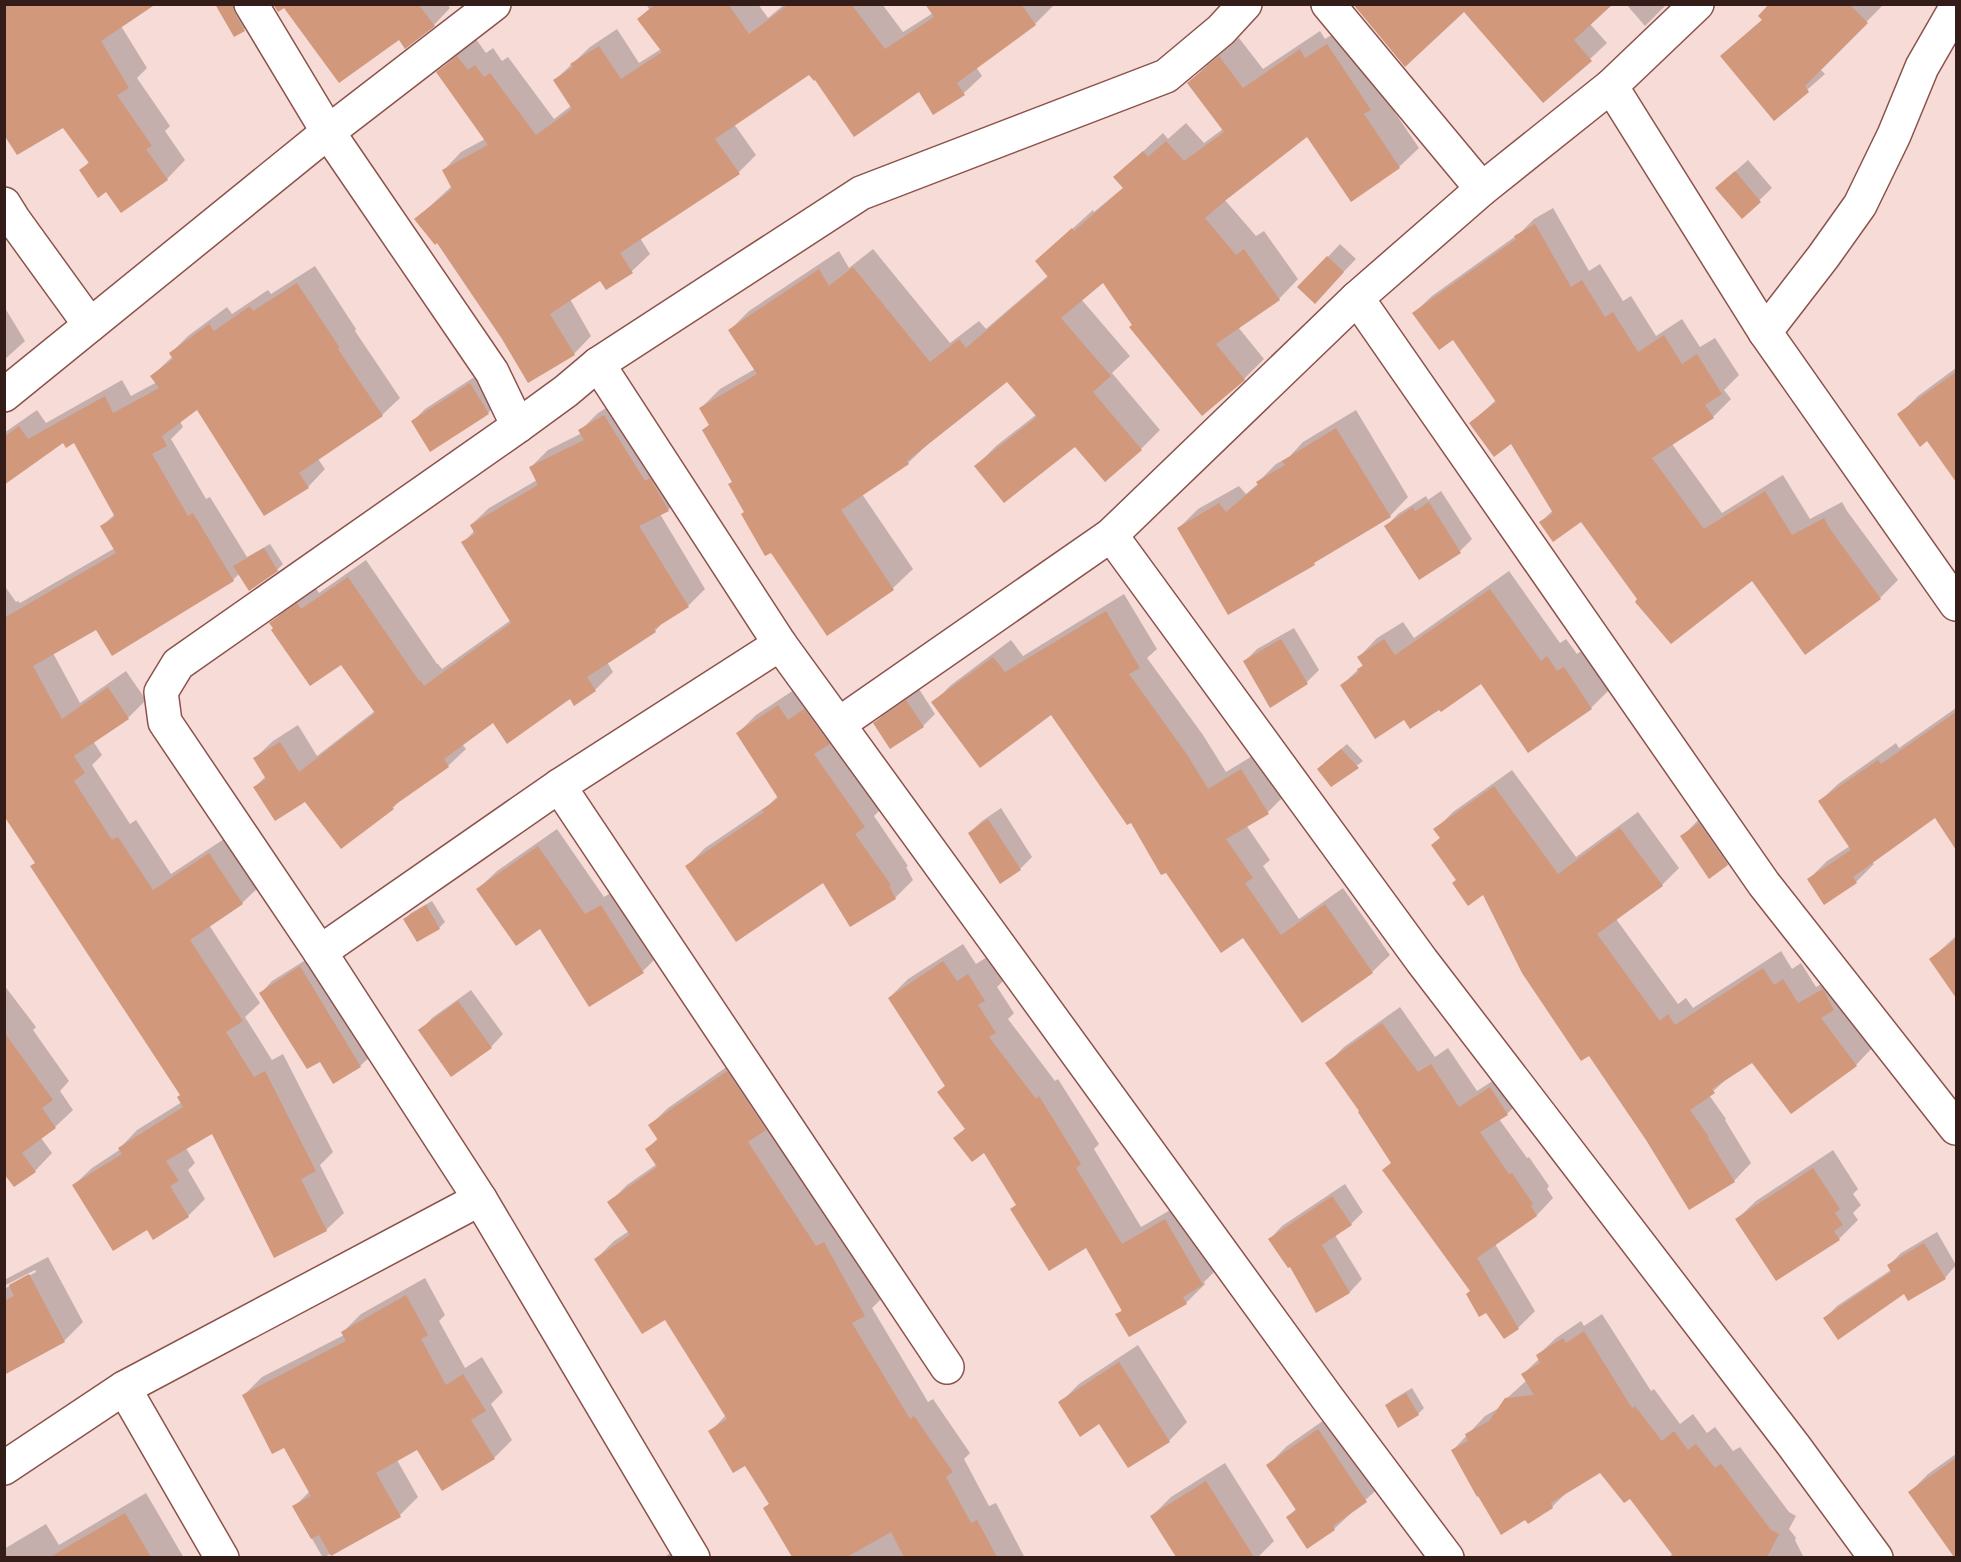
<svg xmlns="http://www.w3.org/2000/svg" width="1961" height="1562" font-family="Jost,sans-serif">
	<rect width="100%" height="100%" fill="#f7dbd7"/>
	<g fill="#0003">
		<path d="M4 4 121 26 147 68 137 78 170 126 165 131 185 160 167 179 107 190 81 170 89 162Z"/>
		<path d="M217 4H256L261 13 244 29 235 35Z"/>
		<path d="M275 4H447L450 8 434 25 400 38Z"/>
		<path d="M646 4H758L768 18 785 4H882L903 32 933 13 936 4H1051L1053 6 1035 24 976 67 982 76 964 93 816 78 809 72 734 124 756 155 739 172 640 238 650 254 632 271 606 288 600 279 570 299 591 336 574 354 503 338 438 241 416 219 452 186 444 170 461 152 485 139 438 73 456 55 476 39 486 53 493 48 502 61 508 57 554 119 571 106 555 80 590 47 617 29 639 63 661 49 639 19 649 9Z"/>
		<path d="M1611 4 1590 24 1607 43 1590 59 1464 10Z"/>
		<path d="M1626 4H1667L1645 26Z"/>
		<path d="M1771 4 1883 5 1820 69 1825 74 1774 119 1722 56 1763 19Z"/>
		<path d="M1347 25 1383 95 1419 148 1399 167 1308 135 1224 199 1256 236 1264 231 1298 279 1279 299 1238 327 1264 359 1244 379 1202 414 1103 281 1081 299 1130 356 1112 373 1160 430 1141 449 1075 445 976 466 996 446 1037 414 1007 380 928 444 908 463 862 494 913 569 893 588 827 633 746 511 734 481 704 430 710 424 701 408 720 389 755 369 730 330 749 311 839 251 849 268 873 249 950 343 979 321 986 329 1049 275 1037 261 1093 210 1094 212 1124 187 1115 177 1163 133 1168 139 1186 123 1204 143 1223 129 1189 83 1208 64 1239 38 1263 69 1320 31 1325 39Z"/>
		<path d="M1748 160 1772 188 1742 217 1730 176Z"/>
		<path d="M1553 208 1589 271 1600 264 1623 301 1631 296 1656 336 1682 319 1700 347 1715 338 1739 375 1724 390 1731 399 1713 417 1672 444 1722 513 1783 475 1810 519 1842 502 1847 511 1898 580 1880 598 1806 653 1752 579 1639 599 1581 520 1541 522 1553 510 1511 442 1471 423 1496 400 1453 338 1414 313 1432 296 1520 233 1534 219Z"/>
		<path d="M1340 244 1356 259 1327 289 1300 287Z"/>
		<path d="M315 266 356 329 355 331 400 398 382 415 318 459 325 469 308 487 198 408 180 421 183 427 171 439 206 499 210 497 247 557 270 544 283 564 277 570 239 574 233 580 96 628 53 653 80 703 126 671 146 700 128 718 93 741 102 755 92 765 130 824 136 820 171 874 227 837 260 886 242 903 209 925 260 1003 245 1017 272 1060 283 1054 333 1152 320 1165 344 1213 326 1230 213 1132 186 1148 195 1163 188 1170 205 1199 188 1216 148 1228 74 1185 92 1168 121 1149 120 1148 137 1130 182 1102V1094L4 813V585L16 602 18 601 20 603 115 548 102 526 115 514 74 441H64L4 483V433L37 410 46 423 122 380 131 396 157 382 152 376 173 356 171 353 188 336 227 307 232 314 268 290 271 294Z"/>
		<path d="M5 308 25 341 4 360V309Z"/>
		<path d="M1956 368V469L1952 473 1928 439 1899 415 1918 396Z"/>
		<path d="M482 372 501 400 488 413 431 450 413 421 425 409Z"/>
		<path d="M622 398 685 492 668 510 660 514 705 589 688 606 666 619 655 631 607 662 613 672 595 690 574 703 570 697 493 721 462 744 466 749 448 766 402 798 393 808 305 800 255 787 266 776 255 758 273 741 298 725 317 756 375 711 342 663 275 628 271 623 289 606 315 587 319 593 366 560 437 664H438L442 669 511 620 463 543 474 531 471 525 489 508 537 480 531 467 548 450 582 433 580 431 598 413Z"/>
		<path d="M1356 410 1408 497 1390 516 1319 559 1314 563 1179 528 1198 509 1239 486 1246 494 1259 483 1258 482 1276 464 1289 457 1303 442Z"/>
		<path d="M1441 491 1472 539 1460 551 1420 578 1386 526 1398 514 1426 496 1428 500Z"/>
		<path d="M1509 571 1560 643 1566 639 1577 654 1584 649 1610 689 1591 708 1528 751 1481 682 1439 708 1404 718 1342 685 1364 664 1359 657 1377 638 1403 622 1414 638Z"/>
		<path d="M1124 594 1157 649 1147 658 1203 735 1226 772 1259 752 1285 795 1268 812 1246 825 1270 860 1263 866 1299 919 1343 888 1390 955 1372 972 1244 936 1131 821 1051 713 933 703 951 685 1011 640 1023 656Z"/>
		<path d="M1294 628 1319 670 1307 682 1245 661 1257 649Z"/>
		<path d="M797 688 882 808 874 816 908 866 906 867 913 880 895 898 824 881 687 866 705 848 770 804 778 796 738 733 756 715Z"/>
		<path d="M919 689 935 714 923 726 875 723 887 711Z"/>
		<path d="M1956 708V848L1936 816 1872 862 1874 864 1856 882 1825 903 1809 879 1827 861 1850 846 1820 801 1838 784 1896 743 1899 748Z"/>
		<path d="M1347 744 1363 761 1331 785 1324 763Z"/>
		<path d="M1512 770 1576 857 1638 812 1679 868 1662 885 1616 919 1678 1004 1686 998 1693 1008 1781 951 1792 969 1801 963 1816 987 1841 973 1873 1047 1856 1065 1753 1061 1731 1075 1709 1095 1726 1119 1725 1120 1751 1163 1734 1181 1647 1139 1484 892 1458 880 1433 845 1441 837 1435 830 1453 812Z"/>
		<path d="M1001 808 1032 857 1020 869 969 833 982 821Z"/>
		<path d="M1700 818 1746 846 1727 864 1682 837Z"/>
		<path d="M557 829 604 897 620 887 661 953 643 971 541 927 478 889 497 871Z"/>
		<path d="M432 901 445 922 439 928 405 919 411 913Z"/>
		<path d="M1956 936V967L1943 976 1931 959Z"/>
		<path d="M963 944 976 964 987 957 1003 981 997 987 1014 1013 1008 1019 1055 1081 1058 1079 1099 1144 1094 1149 1141 1227 1184 1202 1221 1265 1204 1282 1205 1284 1186 1303 1117 1315 1123 1309 1086 1246 1017 1204 984 1151 955 1138 966 1128 939 1092 946 1085 889 998 908 979Z"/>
		<path d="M312 956 372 1055 360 1066 261 993 272 981Z"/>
		<path d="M4 985 36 1027 33 1030 69 1081 60 1091 73 1110 55 1127 41 1138 52 1153 35 1171H4Z"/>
		<path d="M471 990 503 1034 491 1047 420 1031 432 1018Z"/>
		<path d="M1400 1007 1435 1057 1448 1048 1477 1091 1508 1071 1524 1097 1507 1114 1499 1119 1527 1158 1529 1157 1549 1186 1547 1189 1553 1198 1537 1215 1495 1244 1535 1311 1518 1328 1504 1337 1472 1290 1361 1111 1327 1064 1344 1047Z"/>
		<path d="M745 1054 767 1126 834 1229 842 1225 883 1297 872 1308 928 1402 933 1399 970 1453 964 1459 989 1506 996 1503 1025 1558H794L765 1508 770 1503 745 1463 710 1432 726 1415 665 1317 596 1259 614 1241 629 1231 609 1203 627 1185 657 1164 647 1149 658 1138 649 1126 668 1108Z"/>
		<path d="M1833 1150 1858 1189 1853 1194 1861 1205 1853 1213 1858 1220 1839 1239 1737 1219 1756 1201Z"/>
		<path d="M1345 1184 1363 1212 1351 1224 1335 1235 1362 1279 1350 1292 1317 1311 1290 1265 1270 1239 1282 1226Z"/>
		<path d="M1937 1232 1956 1265 1945 1278 1825 1318 1837 1306 1891 1270 1889 1265 1901 1253Z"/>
		<path d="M48 1257 83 1322 64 1341 4 1370V1289L36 1272 35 1270 4 1286V1280Z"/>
		<path d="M425 1278 445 1315 439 1321 465 1368 482 1357 503 1392 491 1404 512 1440 494 1458 418 1448 397 1460 418 1497 400 1515 323 1558 294 1507 310 1491 284 1446 244 1395 262 1377 344 1335 343 1332 361 1314Z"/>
		<path d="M1602 1314 1651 1391 1654 1389 1680 1424 1693 1414 1707 1433 1715 1427 1733 1451 1740 1447 1789 1512 1796 1516 1789 1529 1796 1538 1795 1540 1804 1558H1668L1673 1553 1630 1497 1601 1471 1569 1490 1552 1507 1453 1450 1485 1416 1499 1408 1506 1399 1527 1380 1523 1374 1539 1359 1537 1356 1556 1338 1581 1321 1584 1326Z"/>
		<path d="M1138 1345 1187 1422 1169 1441 1100 1422 1060 1403 1079 1384Z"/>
		<path d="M1412 1388 1424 1408 1418 1414 1386 1406 1392 1400Z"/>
		<path d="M1337 1411 1385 1482 1334 1529 1308 1547 1288 1517 1297 1508 1268 1465 1287 1446Z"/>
		<path d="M1956 1454V1558H1955L1910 1492 1928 1474Z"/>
		<path d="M1225 1463 1274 1541 1257 1558H1212L1208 1551 1197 1558H1178L1152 1516 1171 1497Z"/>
		<path d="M146 1493 184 1558H4V1549L46 1524 59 1545Z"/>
		<path d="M675 1550 680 1558H663Z"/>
	</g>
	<g fill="#d1987c">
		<path d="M4 4H156L101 41 129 88 117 95 152 146 146 149 168 180 121 213 106 192 98 198 79 170 89 163 63 128 17 155 4 135Z"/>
		<path d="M215 4H232L235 14 245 31 234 37Z"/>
		<path d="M273 4H418L435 26 405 49 399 40 339 83 284 8 278 12Z"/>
		<path d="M656 4H728L749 34 789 4H851L885 49 934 17 925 4H1021L1036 25 957 83 965 95 933 115 919 92 854 137 815 80 814 81 809 75 715 139 740 174 620 253 633 273 606 290 600 281 550 314 575 355 528 383 502 339 437 243 435 245 414 219 452 189 442 170 488 145 436 72 457 56 468 70 475 65 484 77 490 73 536 135 572 109 553 80 573 67 570 64 599 46 621 79 662 52 637 19Z"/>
		<path d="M1353 4H1613L1574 40 1592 61 1543 103 1464 12 1405 67Z"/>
		<path d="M1769 4H1849L1868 23 1805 86 1809 92 1774 121 1720 56 1762 20 1758 16Z"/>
		<path d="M1327 44 1371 110 1364 114 1400 168 1351 202 1307 137 1226 200 1205 218 1236 255 1244 249 1280 300 1216 344 1245 380 1202 416 1129 327 1132 325 1103 283 1061 318 1111 376 1093 392 1142 450 1105 482 1075 447 1004 503 974 466 1037 417 1007 382 907 461 909 464 841 510 894 590 827 636 771 553 765 556 741 514 744 512 728 484 732 482 702 430 709 425 699 408 757 374 728 330 819 269 829 286 853 267 930 362 959 339 966 348 1048 277 1035 261 1072 228 1074 231 1123 188 1113 177 1143 151 1148 157 1166 141 1184 161 1224 132 1187 83 1219 56 1243 88 1300 49 1305 58Z"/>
		<path d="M1735 171 1761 202 1742 219 1715 188Z"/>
		<path d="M1535 224 1571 287 1582 280 1605 317 1613 312 1638 352 1664 335 1682 364 1697 354 1722 394 1705 405 1714 418 1652 458 1704 529 1765 491 1792 535 1824 518 1830 529 1881 599 1805 655 1752 581 1671 644 1635 602 1637 599 1581 522 1553 542 1539 522 1553 513 1511 444 1494 457 1469 423 1496 402 1453 340 1439 350 1412 313 1516 239 1514 236Z"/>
		<path d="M1327 256 1344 272 1315 304 1297 287Z"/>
		<path d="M297 283 340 348 338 349 383 416 299 473 309 488 264 516 197 410 162 436 167 446 152 454 188 516 193 513 234 581 112 656 96 630 33 666 62 719 108 687 129 719 74 756 85 773 74 781 112 840 118 837 153 890 209 853 243 904 190 940 243 1021 226 1032 254 1077 265 1071 316 1171 301 1179 327 1231 274 1258 212 1134 166 1161 179 1181 170 1186 189 1217 153 1240 147 1230 113 1251 72 1185 122 1154 118 1148 183 1107 177 1097 180 1095 30 866 35 863 4 816V618L116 553 100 526 115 517 74 443 66 448 63 443 4 485V437L19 426 28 439 105 396 113 413 159 388 150 376 173 359 169 353 209 324 214 331 250 306 253 311Z"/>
		<path d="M1956 372V482L1927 441 1920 447 1897 414Z"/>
		<path d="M470 383 489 414 430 452 411 421Z"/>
		<path d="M604 415 645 481 650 478 669 511 639 526 689 607 654 629 656 632 587 677 596 691 574 706 570 699 507 744 493 723 444 759 449 767 392 807 394 809 341 849 305 802 275 821 253 787 266 779 253 758 280 742 299 772 375 713 341 665 310 686 271 630 273 628 269 623 297 603 301 609 348 577 419 681 420 680 424 686 511 623 461 542 475 534 470 525 538 485 529 467 584 440 578 430Z"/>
		<path d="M1336 428 1391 517 1314 563 1315 565 1228 615 1177 528 1219 503 1226 512 1258 485 1256 482 1285 465 1282 461Z"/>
		<path d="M1429 502 1461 553 1419 580 1384 526 1413 507 1415 511Z"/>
		<path d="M264 548 278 571 249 591 233 566Z"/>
		<path d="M1490 589 1541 661 1547 656 1557 671 1564 667 1592 709 1528 753 1481 684 1441 712 1439 710 1410 729 1404 720 1375 739 1340 685 1359 672 1357 669 1363 666 1357 657 1384 639 1395 655Z"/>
		<path d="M1106 611 1140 668 1129 674 1186 753 1208 789 1241 769 1269 814 1226 839 1253 878 1245 883 1281 935 1325 904 1373 973 1302 1023 1243 938 1221 953 1166 873 1161 875 1131 823 1127 825 1051 715 980 768 931 702 993 657 1005 672Z"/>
		<path d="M1281 639 1308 684 1270 708 1243 661Z"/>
		<path d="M906 700 924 727 890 749 873 723Z"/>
		<path d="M778 705 788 720 804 709 830 744 814 754 865 827 855 834 891 885 889 886 896 899 850 927 823 883 736 942 685 866 764 812 762 810 778 798 736 733Z"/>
		<path d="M1956 712V850L1935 818 1853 877 1857 883 1824 905 1807 879 1851 850 1818 801 1878 760 1881 764Z"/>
		<path d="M1341 749 1359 768 1331 787 1317 769Z"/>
		<path d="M1494 786 1558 874 1620 828 1663 886 1597 934 1660 1021 1668 1014 1675 1025 1763 968 1774 985 1783 979 1798 1003 1823 989 1834 1010 1821 1018 1857 1066 1791 1114 1752 1063 1712 1089 1715 1093 1690 1110 1709 1137 1708 1138 1735 1182 1689 1210 1646 1140 1589 1056 1581 1061 1522 973 1483 895 1468 906 1452 883 1456 880 1431 845 1440 838 1433 829Z"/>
		<path d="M988 819 1021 870 1000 884 968 833Z"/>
		<path d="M1699 823 1728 865 1709 879 1680 836Z"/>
		<path d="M538 846 585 914 601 905 644 973 589 1007 540 929 516 946 476 889Z"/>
		<path d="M426 905 440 929 417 942 403 919Z"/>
		<path d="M1956 939V998L1929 959Z"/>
		<path d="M943 961 957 981 968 974 985 1001 978 1005 996 1033 989 1037 1036 1099 1039 1096 1081 1164 1076 1168 1122 1244 1165 1219 1203 1285 1183 1297 1187 1304 1129 1337 1115 1314 1122 1311 1086 1248 1049 1271 1010 1209 1016 1205 984 1153 972 1162 953 1138 965 1129 937 1092 945 1086 888 998Z"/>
		<path d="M300 966 361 1067 333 1084 320 1062 307 1069 259 993Z"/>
		<path d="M458 1001 492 1048 451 1077 418 1030Z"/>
		<path d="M1382 1023 1418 1072 1431 1064 1459 1107 1490 1087 1508 1115 1480 1132 1509 1174 1512 1173 1533 1204 1531 1206 1537 1216 1477 1258 1519 1329 1504 1339 1486 1313 1479 1317 1466 1294 1470 1291 1382 1170 1391 1163 1358 1112 1359 1111 1325 1063Z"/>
		<path d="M4 1032 53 1100 42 1108 56 1128 22 1153 36 1172 14 1187 4 1174Z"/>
		<path d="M727 1071 766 1130 748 1142 816 1246 824 1242 865 1316 852 1323 910 1419 914 1416 953 1472 946 1477 971 1523 977 1520 997 1557H904L891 1532 847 1557H792L763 1508 769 1504 745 1466 733 1473 708 1431 727 1419 665 1320 642 1334 594 1259 630 1235 607 1202 657 1167 645 1149 658 1140 648 1125Z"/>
		<path d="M1813 1168 1840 1209 1835 1213 1843 1225 1834 1231 1840 1240 1776 1281 1735 1219Z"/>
		<path d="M1332 1196 1352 1225 1322 1245 1350 1293 1316 1313 1290 1267 1288 1268 1268 1239Z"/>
		<path d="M1924 1243 1946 1279 1908 1301 1904 1294 1838 1340 1823 1318 1891 1272 1887 1265Z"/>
		<path d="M29 1274 65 1342 4 1375V1301L14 1296 9 1285Z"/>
		<path d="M406 1295 428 1335 421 1339 446 1385 463 1374 486 1411 471 1420 495 1459 442 1491 417 1450 376 1473 401 1517 331 1556 319 1535 311 1539 292 1506 311 1496 284 1448 272 1454 242 1395 346 1341 341 1332Z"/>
		<path d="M1584 1331 1632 1408 1635 1406 1662 1441 1674 1431 1688 1450 1696 1444 1715 1468 1721 1464 1771 1530 1779 1534 1767 1557H1674L1630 1499 1624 1503 1600 1473 1551 1503 1553 1508 1528 1524 1525 1520 1501 1535 1478 1496 1477 1497 1451 1450 1468 1441 1465 1434 1489 1421 1505 1398 1534 1395 1521 1374 1540 1363 1536 1355 1563 1338 1566 1343Z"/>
		<path d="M1119 1362 1170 1442 1128 1468 1099 1424 1080 1437 1058 1402Z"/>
		<path d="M1406 1393 1419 1415 1398 1428 1385 1405Z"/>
		<path d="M1318 1429 1367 1502 1333 1526 1335 1530 1307 1549 1286 1517 1296 1510 1266 1465Z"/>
		<path d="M1956 1458V1557H1954L1908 1492Z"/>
		<path d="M1206 1481 1254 1557H1176L1150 1516Z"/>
		<path d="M125 1513 151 1557H50Z"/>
	</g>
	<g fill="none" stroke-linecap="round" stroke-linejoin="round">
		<defs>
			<g id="minor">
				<path d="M251 4 328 132 492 372 518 426"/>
				<path d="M1328 4 1482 189"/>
				<path d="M1611 86 1765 332 1956 604"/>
				<path d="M4 204 14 220 90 325"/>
				<path d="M1357 298 1764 884 1956 1128"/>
				<path d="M1765 332 1823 257 1860 205 1894 135 1922 67 1953 13"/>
				<path d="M598 364 780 644 1328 1399 1447 1558"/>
				<path d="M4 395 328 132 494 4"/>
				<path d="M1111 535 1422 961 1794 1446 1876 1558"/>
				<path d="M839 724 1111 535 1357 298 1482 189 1611 86 1697 4"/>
				<path d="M559 786 947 1367"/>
				<path d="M320 952 559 786 780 644"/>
				<path d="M124 1388 222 1558"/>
				<path d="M4 1468 124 1388 480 1199"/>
				<path d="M693 1558 480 1199 320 952 165 722 161 692 178 664 518 426 566 391 598 364 861 193 1166 76 1221 30 1245 4"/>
			</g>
		</defs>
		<use href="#minor" stroke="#8c524b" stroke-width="36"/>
		<use href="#minor" stroke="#fff" stroke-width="33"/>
	</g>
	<rect width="1961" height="1562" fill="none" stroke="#341c19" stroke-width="12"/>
</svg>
